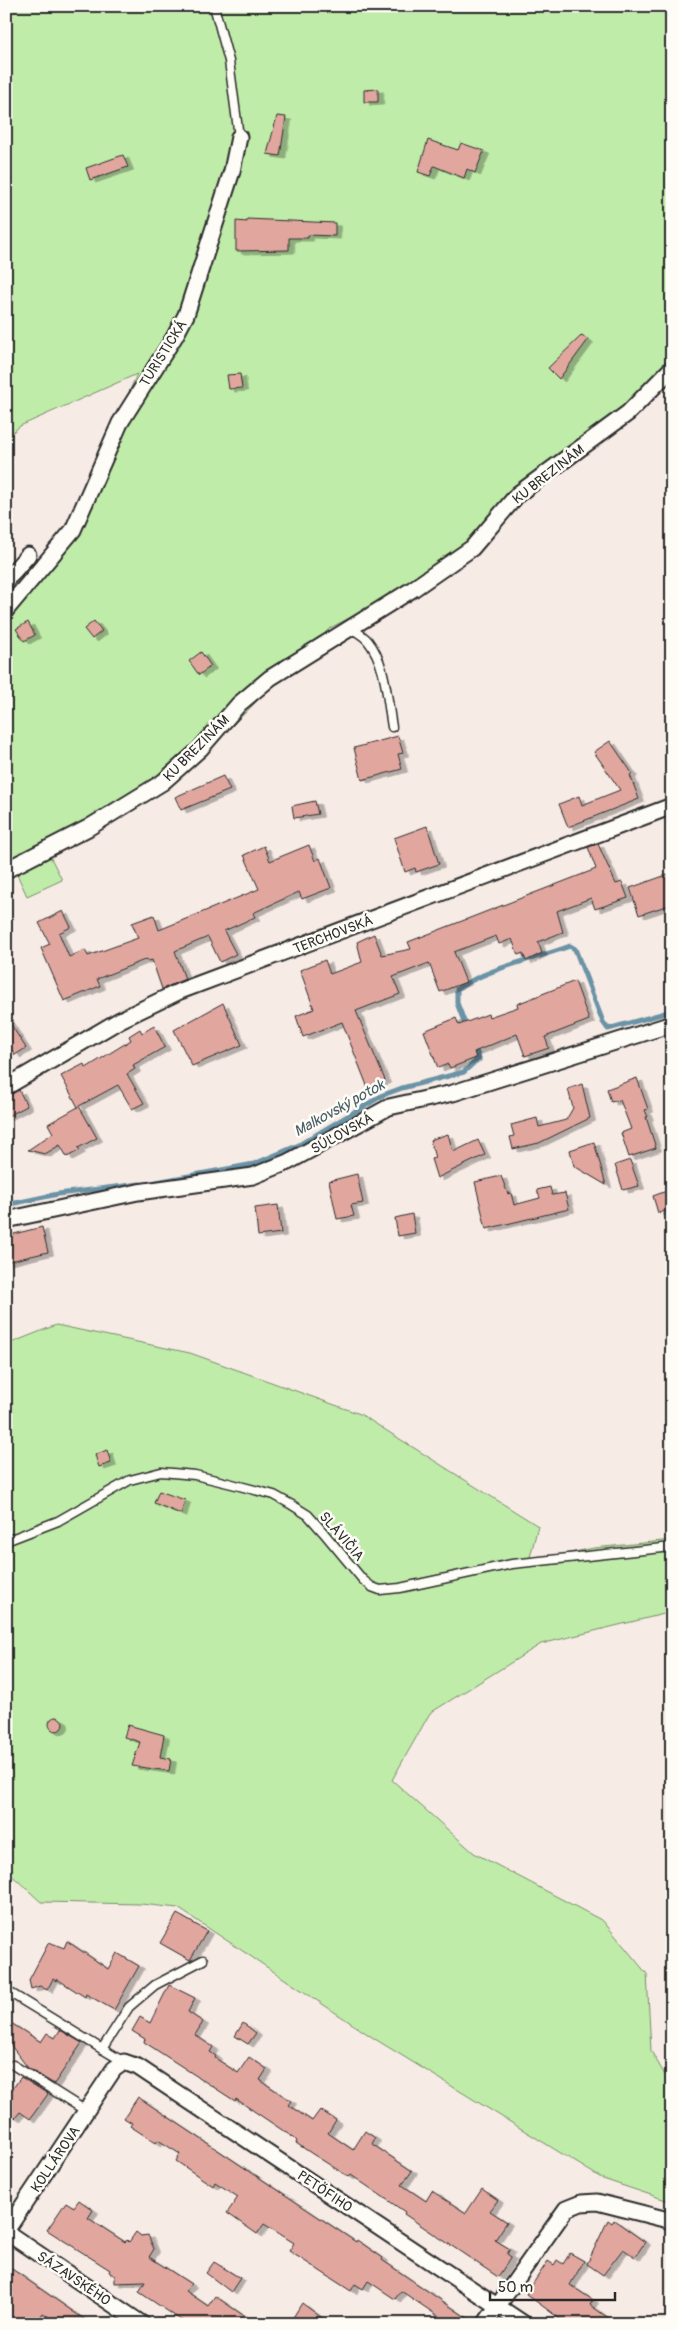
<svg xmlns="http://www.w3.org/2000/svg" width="678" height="2330" font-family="Pangolin,sans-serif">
	<defs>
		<filter id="shadow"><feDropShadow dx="5.5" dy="3" stdDeviation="0" flood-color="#0004"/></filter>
	</defs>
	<rect width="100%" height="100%" fill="#f7ebe5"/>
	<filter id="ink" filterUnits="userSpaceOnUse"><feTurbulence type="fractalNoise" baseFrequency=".02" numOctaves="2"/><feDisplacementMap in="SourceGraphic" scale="10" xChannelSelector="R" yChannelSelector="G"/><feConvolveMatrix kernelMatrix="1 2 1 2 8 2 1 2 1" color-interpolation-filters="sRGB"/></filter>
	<g filter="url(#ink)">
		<g fill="#c0eca9" stroke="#768c6a">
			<path d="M6 6H672V353L626 414 525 492 453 564 330 628 204 754 6 874V609L70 525 137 374 20 426 6 438Z"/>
			<path d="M50 856 62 880 27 896 16 872Z"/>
			<path d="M56 1325 190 1353 360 1414 538 1526 529 1561 594 1548 672 1540V1612L541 1644 430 1713 392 1780 474 1853 603 1921 647 1974 651 2051 672 2087V2202L603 2179 375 2039 178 1908 141 1904 41 1902 6 1870V1345Z"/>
		</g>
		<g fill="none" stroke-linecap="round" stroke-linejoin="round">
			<g stroke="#6b93a6" stroke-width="5">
				<path d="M467 1029 457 1003V989C490 967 533 960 570 946L575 949 603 1022 608 1029 672 1011"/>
				<path d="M151 1183 254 1164 299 1145 383 1095 402 1088 464 1072 479 1058 474 1046"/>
				<path d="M6 1205 58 1194 140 1184"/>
			</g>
		</g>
		<g fill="#e1a79f" stroke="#2b2b2b" filter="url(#shadow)">
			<path d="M378 89V102H364V90Z"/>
			<path d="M277 116 286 117 280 156 267 154Z"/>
			<path d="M428 140 458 150 461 143 484 151 475 173 467 169 464 178 434 166 430 176 418 172Z"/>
			<path d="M123 155 128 167 90 180 86 168Z"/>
			<path d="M247 219 335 223V236L308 235V238H289V250L236 251V221L247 222Z"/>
			<path d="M582 335 588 340 559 379 548 368Z"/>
			<path d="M240 374 242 388 229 389 227 375Z"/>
			<path d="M94 621 102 631 92 639 84 629Z"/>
			<path d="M28 622 35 635 24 641 16 629Z"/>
			<path d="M201 652 211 666 199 675 189 661Z"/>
			<path d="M398 736 403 753 398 754 402 769 362 780 354 748Z"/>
			<path d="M610 741 632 773 630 775 639 799 568 827 559 804 579 796 582 805 620 790 594 752Z"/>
			<path d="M223 776 230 790 181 810 175 797Z"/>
			<path d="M315 801 318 814 294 818 292 806Z"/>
			<path d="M427 826 439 864 416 872 415 868 405 872 394 838Z"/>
			<path d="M598 844 616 884 622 882 628 898 595 909 591 898 557 911 563 932 538 942 542 953 526 961 523 953 518 955 512 939 499 944 496 936 454 952 466 982 440 992 429 963 393 977 400 994 356 1011 385 1080 368 1088 342 1022 303 1037 296 1016 314 1009 300 970 325 960 330 974 362 962 357 942 374 934 382 955 411 949 408 942 596 869 588 847Z"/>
			<path d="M309 845 315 861 320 858 331 888 302 899 299 892 253 913 255 917 224 931 236 954 220 962 208 937 175 951 185 979 162 989 152 960 148 961 147 959 97 979 100 986 64 1001 41 948 50 944 39 923 63 911 71 927 59 933 69 957 85 950 88 956 138 938 132 923 154 915 159 930 259 889 244 855 264 846 270 861Z"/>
			<path d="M672 873V904L639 915 630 888Z"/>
			<path d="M575 981 589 1020 545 1037 549 1048 525 1056 517 1034 474 1052 476 1058 450 1068 448 1064 438 1068 424 1031 456 1018 459 1025 488 1014 489 1017 518 1007 517 1004Z"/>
			<path d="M223 1003 242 1045 192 1066 174 1030Z"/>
			<path d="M6 1017 26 1048 15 1055 6 1041Z"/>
			<path d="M154 1026 165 1047 133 1065 135 1069 127 1074 144 1103 132 1109 118 1085 79 1106 97 1138 78 1148 80 1150 67 1157 60 1145 45 1154 28 1150 53 1133 48 1124 78 1107 61 1076 84 1064 86 1068 131 1040 129 1036 140 1029 142 1033Z"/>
			<path d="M637 1078 648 1109 645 1110 648 1117H646L656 1148 629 1157 621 1133 631 1129 620 1100 611 1102 607 1089Z"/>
			<path d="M582 1084 590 1118 539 1143 513 1149 510 1137 514 1136 511 1125 537 1118 539 1127 566 1120 573 1108 568 1089Z"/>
			<path d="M19 1090 27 1106 6 1117V1096Z"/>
			<path d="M448 1134 453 1152 478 1140 485 1155 437 1178 431 1159 435 1158 430 1140Z"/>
			<path d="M594 1142 606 1185 574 1166 570 1150Z"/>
			<path d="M630 1160 639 1186 623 1190 615 1165Z"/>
			<path d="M357 1174 363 1203 351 1205 354 1216 337 1219 329 1181Z"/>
			<path d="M501 1176 508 1194 511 1193 514 1205 540 1198 537 1190 550 1187 552 1195 565 1193 569 1209 486 1229 475 1182Z"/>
			<path d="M672 1189V1208L658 1213 653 1196Z"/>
			<path d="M278 1205 281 1233 258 1236 255 1208Z"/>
			<path d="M412 1214 415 1233 398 1236 395 1218Z"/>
			<path d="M42 1227 48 1252 6 1262V1236Z"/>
			<path d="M107 1450 111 1463 99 1467 95 1455Z"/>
			<path d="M159 1491 185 1500 181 1514 154 1503Z"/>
			<circle cx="56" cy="1724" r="7"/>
			<path d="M128 1725 164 1735 160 1757 171 1759 169 1771 132 1766 140 1742 124 1737Z"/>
			<path d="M177 1914 207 1931 190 1960 160 1943Z"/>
			<path d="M67 1941 108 1969 117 1953 139 1966 114 2010 86 1994 85 1997 57 1979 56 1981 53 1979 47 1990 40 1986 31 1989 29 1980 49 1942 64 1948Z"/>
			<path d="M169 1985 195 1998 188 2012 203 2022 195 2035 213 2047 210 2052 216 2056 215 2058 238 2073 249 2057 267 2069 260 2080 291 2101 288 2105 312 2121 320 2110 336 2120 328 2133 353 2150 365 2131 375 2138 372 2144 412 2171 402 2185 426 2201 432 2191 466 2213 482 2189 498 2200 490 2211 507 2222 495 2240 510 2249 507 2254 511 2257 498 2277 404 2214 405 2212 351 2175 349 2177 311 2153 296 2143 297 2141 294 2138 236 2099 235 2101 144 2042 145 2039 132 2031 140 2017 150 2023Z"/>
			<path d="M6 2020 41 2042 47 2033 55 2038 60 2030 82 2043 54 2084 28 2068 6 2039Z"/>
			<path d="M243 2023 256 2033 248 2044 235 2036Z"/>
			<path d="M21 2077 48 2094 30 2119 20 2112 15 2118 6 2112V2098Z"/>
			<path d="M138 2097 356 2242 357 2240 383 2258 382 2260 476 2324H437L441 2318 401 2291 395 2299 368 2281 363 2289 355 2284 351 2291 289 2251 294 2243 264 2224 257 2234 227 2213 238 2197 215 2182 213 2186 176 2161 180 2154 158 2140 156 2143 130 2126 132 2123 124 2118Z"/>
			<path d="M79 2200 93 2210 88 2218 125 2242 127 2240 129 2242 136 2232 141 2236 148 2235 154 2249 149 2257 191 2284 186 2291 208 2306 215 2296 256 2324H187L139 2292 145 2282 115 2283V2276L109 2272 110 2270 47 2230 66 2202 74 2207Z"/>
			<path d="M608 2220 612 2223 614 2220 645 2242 635 2257 623 2249 603 2275 587 2264Z"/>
			<path d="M570 2253 584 2261 570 2285 593 2300 590 2305 617 2324H567L526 2294 548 2261 554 2265 557 2260 563 2264Z"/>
			<path d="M214 2262 240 2278 231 2292 206 2273Z"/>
			<path d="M12 2269 55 2299 91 2324H59L43 2313 35 2324H6V2278Z"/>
			<path d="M302 2303 330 2324H289Z"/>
		</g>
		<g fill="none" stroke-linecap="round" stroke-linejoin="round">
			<defs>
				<g id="lane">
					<path d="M214 6 229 61 239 137"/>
					<path d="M349 627C355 631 363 635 368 641 386 663 387 699 392 727"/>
					<path d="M6 1541 58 1521 130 1480 161 1472 195 1475 232 1484 274 1495 292 1505 308 1515 323 1532 363 1580 372 1587 380 1590 400 1588 512 1564 672 1547"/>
					<path d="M12 1994 102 2049"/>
					<path d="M124 2062 102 2049 129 2007 155 1985 203 1960"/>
					<path d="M13 2065 86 2111"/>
				</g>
				<g id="street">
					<path d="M6 580 28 555"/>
					<path d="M6 610 73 530 120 423 175 336 186 315 232 171 239 137"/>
					<path d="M6 870 88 828 163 782 200 749 239 704 270 678 413 589 472 548 518 494 628 413 672 368"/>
					<path d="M6 1087 120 1020 180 991 672 806"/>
					<path d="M6 1220 138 1192 253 1176 288 1162 389 1107 453 1093 672 1024"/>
					<path d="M6 2231 114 2069 124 2062 138 2067 524 2324"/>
					<path d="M6 2232 142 2324"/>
					<path d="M485 2324 566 2209 581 2203 597 2202 672 2221"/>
				</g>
			</defs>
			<use href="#lane" stroke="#2b2b2b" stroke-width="11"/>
			<use href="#street" stroke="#2b2b2b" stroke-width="19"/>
			<use href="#lane" stroke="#fdfcf7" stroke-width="8"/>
			<use href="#street" stroke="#fdfcf7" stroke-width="15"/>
		</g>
	</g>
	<g text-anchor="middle" stroke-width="5" stroke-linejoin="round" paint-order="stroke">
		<g font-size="14" fill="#2b2b2b" stroke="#fdfcf7">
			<text transform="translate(163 353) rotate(-58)" y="5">TURISTICKÁ</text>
			<text transform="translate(548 474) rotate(-38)" y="5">KU BREZINÁM</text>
			<text transform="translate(196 748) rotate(-45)" y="5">KU BREZINÁM</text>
			<text transform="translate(333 934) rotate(-21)" y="5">TERCHOVSKÁ</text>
			<text transform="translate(342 1133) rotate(-29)" y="5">SÚĽOVSKÁ</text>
			<text transform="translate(342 1536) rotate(49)" y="5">SLÁVIČIA</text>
			<text transform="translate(55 2159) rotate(-56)" y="5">KOLLÁROVA</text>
			<text transform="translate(325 2191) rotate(34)" y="5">PETŐFIHO</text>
			<text transform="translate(74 2278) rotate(34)" y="5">SÁZAVSKÉHO</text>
		</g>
		<g font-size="15" font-style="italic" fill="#4b5f68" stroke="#fdfcf7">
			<text transform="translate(339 1108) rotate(-29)" y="5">Malkovský potok</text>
		</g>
	</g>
	<rect width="678" height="2330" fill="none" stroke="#fdfcf7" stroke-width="25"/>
	<rect x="12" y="12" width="653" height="2305" fill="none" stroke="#2b2b2b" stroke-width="2" filter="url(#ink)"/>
	<path d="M490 2292v8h125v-8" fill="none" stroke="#2b2b2b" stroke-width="2.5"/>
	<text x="498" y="2292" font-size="15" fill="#2b2b2b" stroke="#fdfcf7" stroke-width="4" paint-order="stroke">50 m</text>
</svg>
